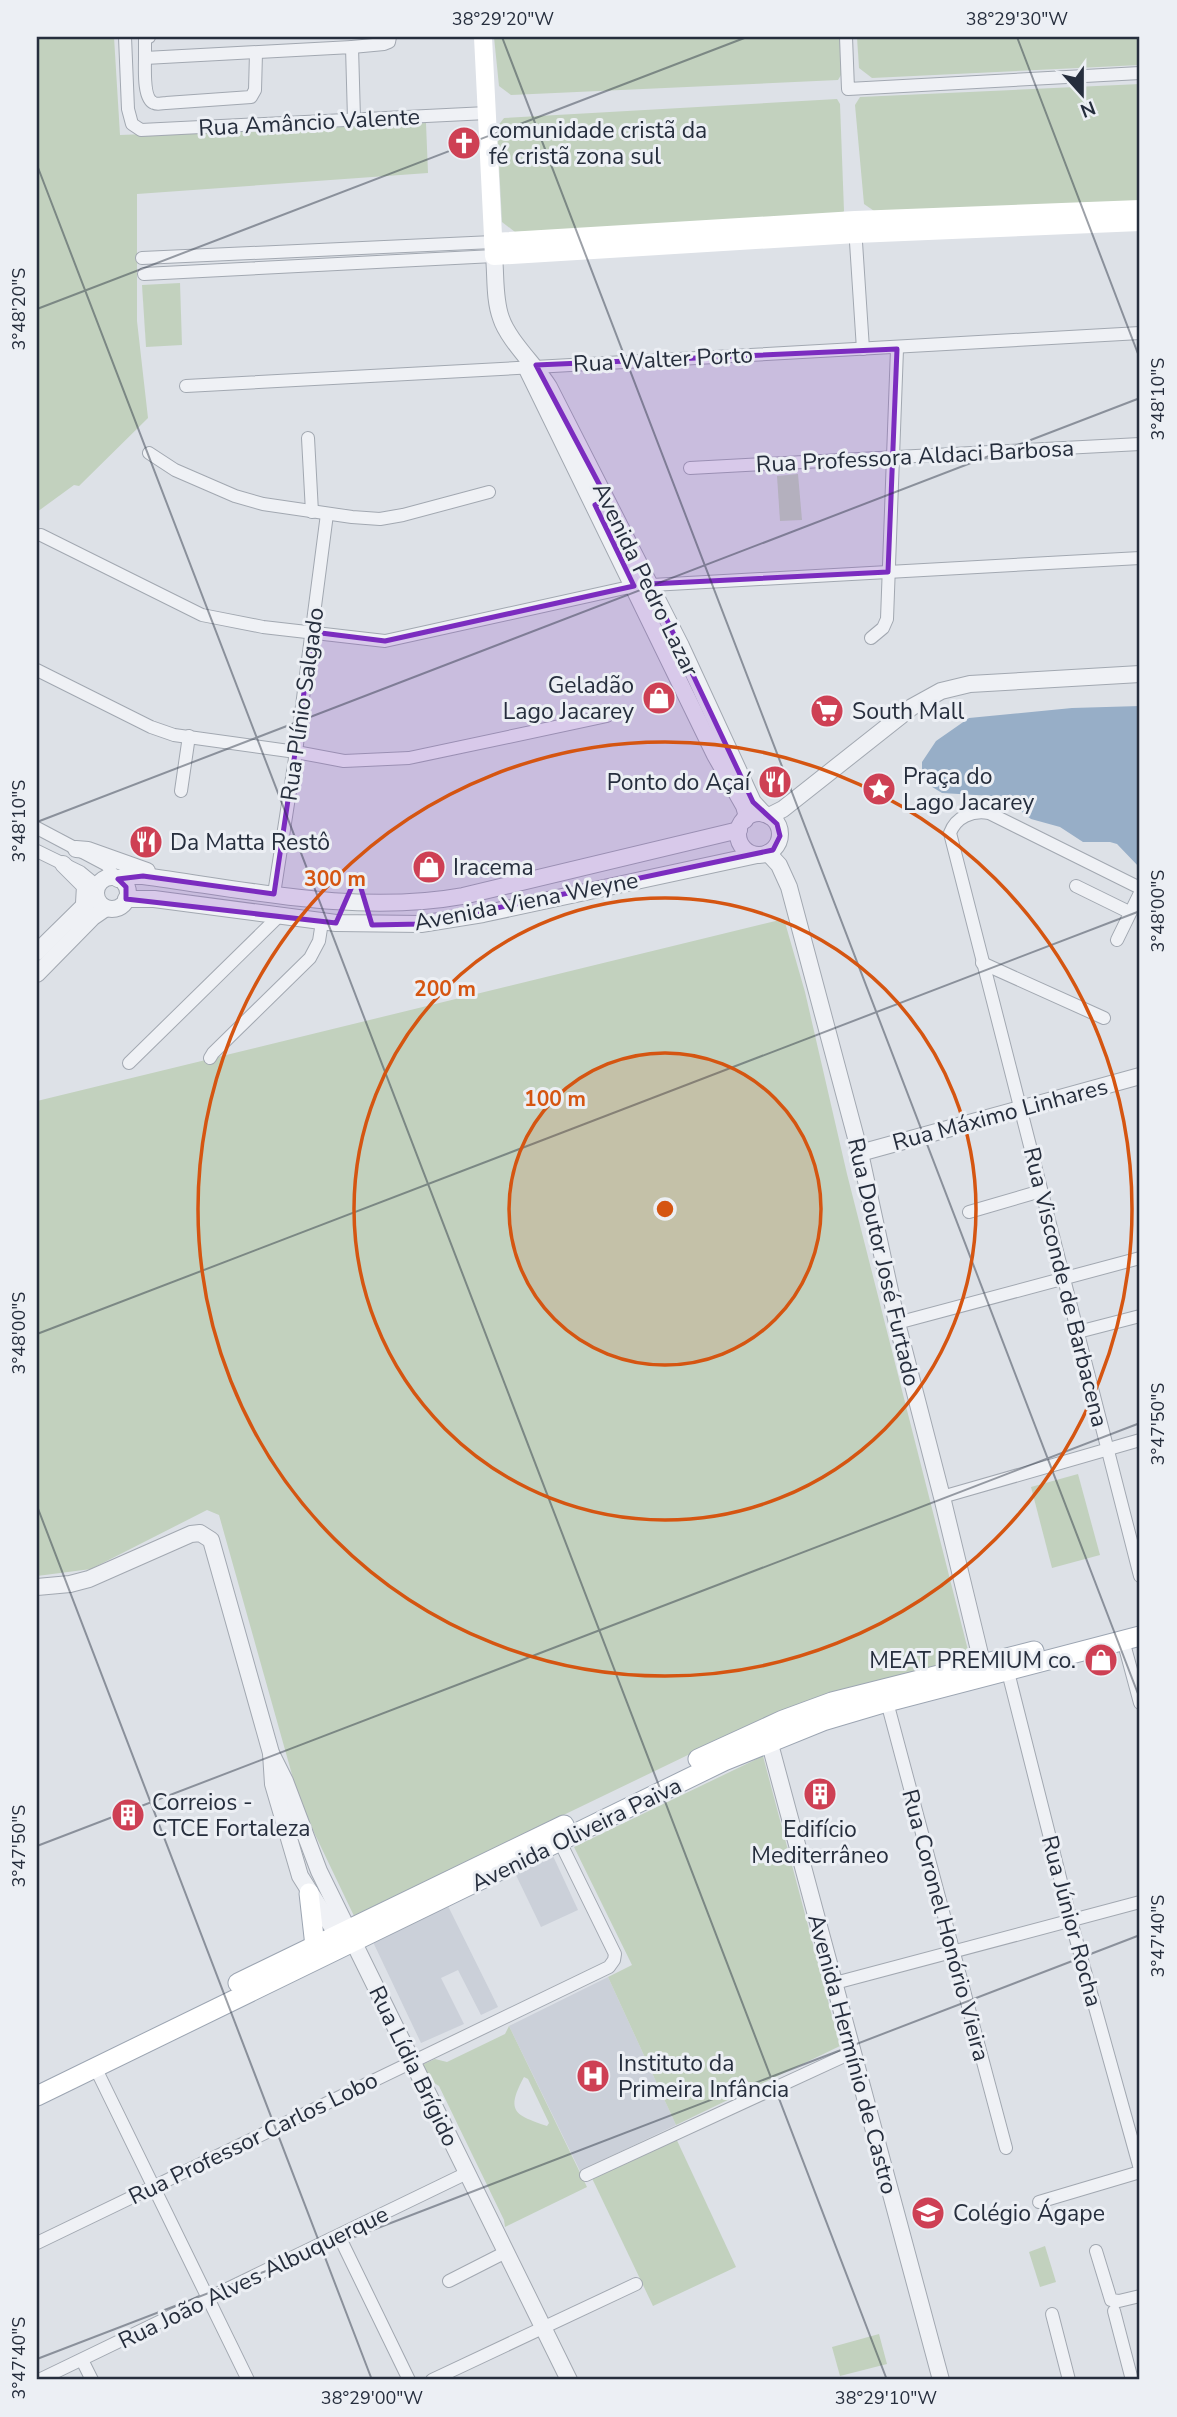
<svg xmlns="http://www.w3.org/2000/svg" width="1177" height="2417" font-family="'Nunito Sans',sans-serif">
	<rect width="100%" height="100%" fill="#dde1e7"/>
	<g fill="#cbd0d9">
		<path d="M553 1856 578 1910 541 1927 515 1873Z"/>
		<path d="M448 1906 498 2007 481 2015 458 1970 441 1978 464 2024 421 2043 373 1942Z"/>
		<path d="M608 1977 676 2125 580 2171 509 2026Z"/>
	</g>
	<g fill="#c2d1be" fill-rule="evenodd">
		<path d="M37 37H114L120 135 426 123 428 173 137 194V321L148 418 79 486 74 485 37 512Z"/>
		<path d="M494 37H840L841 75 838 80 511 95 499 86Z"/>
		<path d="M857 37H1140V65L872 78 859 68Z"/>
		<path d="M1140 84V201L877 213 864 204 855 105 860 97Z"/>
		<path d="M837 99 840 104 844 211 841 216 515 232 502 222 497 127 504 118Z"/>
		<path d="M180 283 182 345 146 347 142 285Z"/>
		<path d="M798 474 802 520 780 521 777 476Z"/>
		<path d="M784 919 805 992 847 1174 970 1658 717 1741 354 1916 300 1803 219 1515 207 1510 91 1569 37 1576V1101Z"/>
		<path d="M1078 1474 1100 1555 1052 1568 1031 1487Z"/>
		<path d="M763 1756 840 2046 676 2125 608 1977 632 1965 574 1847Z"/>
		<path d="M509 2026 587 2187 505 2227 504 2220 439 2086C431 2081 423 2074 424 2064L435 2059 447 2062 505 2034ZM524 2077 528 2079 549 2123 547 2126C515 2115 505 2112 524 2077Z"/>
		<path d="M674 2134 736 2267 653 2306 590 2174Z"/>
		<path d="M1045 2246 1056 2282 1040 2287 1029 2252Z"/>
		<path d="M879 2334 887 2364 840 2376 832 2347Z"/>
	</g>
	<path fill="#97aec7" d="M1140 706V868L1117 844 1110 842H1083L1060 827 1031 819 1008 801 992 796 942 793 929 785 922 772V762L936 741 969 718 1072 708Z"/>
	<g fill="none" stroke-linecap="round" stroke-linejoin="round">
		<defs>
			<g id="minor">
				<path d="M125 37 128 109 132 124 141 130 487 113"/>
				<path d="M149 37 145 39V58L352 47 354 119"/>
				<path d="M846 37 848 89 1140 73"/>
				<path d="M352 47 384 44 389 42 390 37"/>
				<path d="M145 58C145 68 143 99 154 103 158 105 162 103 166 103L251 97 255 90 256 53"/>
				<path d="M855 227 863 349"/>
				<path d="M142 258 493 242"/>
				<path d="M144 274 494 256"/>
				<path d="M186 386C504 368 822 353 1140 333"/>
				<path d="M308 438 312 512"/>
				<path d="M149 453 175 470 235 496 263 504 352 517 380 519 403 515 489 492"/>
				<path d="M690 468 1140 444"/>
				<path d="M41 535 202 615 263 627 385 641 634 586 1140 558"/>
				<path d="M871 638 883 628 887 619 897 349"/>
				<path d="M37 670 151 727 174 735 296 752 344 761 409 758 607 716"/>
				<path d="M181 791 189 736"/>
				<path d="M37 828 107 865 114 877"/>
				<path d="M37 851 80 872 97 886"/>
				<path d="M1076 886 1129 912"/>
				<path d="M1140 888 989 813C972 810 956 817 950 833L1140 1576"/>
				<path d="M274 894 296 752 327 514"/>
				<path d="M1117 940 1140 893"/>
				<path d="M982 963 1104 1018"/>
				<path d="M210 1058 213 1053 310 958 319 941 322 922"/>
				<path d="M129 1063 278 917"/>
				<path d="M969 1212 1041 1191"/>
				<path d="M897 1323 1140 1258"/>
				<path d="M1078 1332 1140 1316"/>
				<path d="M942 1497 1140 1440"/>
				<path d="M1123 1640 1140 1703"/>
				<path d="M1008 1672 1071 1921 1140 2169"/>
				<path d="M887 1702 1006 2148"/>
				<path d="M835 1983 1140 1902"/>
				<path d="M95 2067 248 2380"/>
				<path d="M586 2175 853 2052"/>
				<path d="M1039 2202 1140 2172"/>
				<path d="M339 2236 409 2380"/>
				<path d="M37 2243 609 1967 614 1960 615 1954 560 1842"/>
				<path d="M1096 2251 1111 2300 1119 2301 1140 2296"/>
				<path d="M449 2281 506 2252"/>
				<path d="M1114 2311 1132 2380"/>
				<path d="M1052 2314 1069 2380"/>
				<path d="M82 2360 92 2380"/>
				<path d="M39 2380 467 2173"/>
				<path d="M432 2380 636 2284"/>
			</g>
			<g id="tertiary">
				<path d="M494 256C496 276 494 299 501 318 508 340 536 366 549 387L681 646 753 802 764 814"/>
				<path d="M526 367 715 755 744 806 746 813 745 820"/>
				<circle cx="759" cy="834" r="21"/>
				<path d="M769 816 783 809 912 707 941 691 970 684 1140 674"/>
				<path d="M76 849 88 850 147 871"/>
				<path d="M768 853 779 865 789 887 860 1153 897 1323 942 1497 985 1675"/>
				<path d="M63 864 85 886 84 903"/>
				<circle cx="112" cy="893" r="16"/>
				<path d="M118 879 125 876H143C248 890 357 915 463 896L739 830"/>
				<path d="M126 899H154L336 923 421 924 483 914 757 855"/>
				<path d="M37 952 96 894"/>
				<path d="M37 974 93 917 106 908"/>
				<path d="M860 1153 1140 1076"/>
				<path d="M37 1587 70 1584 89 1579 191 1534 200 1533 211 1540 271 1753 285 1781 319 1871 348 1930"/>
				<path d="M767 1733 941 2380"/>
				<path d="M271 1753 273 1784 300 1876 332 1927 354 1943 569 2380"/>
			</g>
			<g id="primary">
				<path d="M698 1759 783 1720 832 1702 1034 1651"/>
				<path d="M309 1893 315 1946"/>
				<path d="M238 1983 564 1825"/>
				<path d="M37 2096 724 1761 823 1721 887 1702 1140 1636"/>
			</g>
		</defs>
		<use href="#minor" stroke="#a2a8b1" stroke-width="14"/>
		<use href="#tertiary" stroke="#a2a8b1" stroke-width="18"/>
		<use href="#primary" stroke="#9ca5b2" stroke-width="21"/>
		<use href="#minor" stroke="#eff1f5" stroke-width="12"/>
		<use href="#tertiary" stroke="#eff1f5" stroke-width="16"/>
		<g stroke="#fff" stroke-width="18">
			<path d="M483 37 494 256 856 234 1140 222"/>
			<path d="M493 242 855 220 1140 209"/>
		</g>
		<use href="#primary" stroke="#fff" stroke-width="19"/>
	</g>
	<path fill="#7b2cbf" fill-opacity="0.2" stroke="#7b2cbf" stroke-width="5" stroke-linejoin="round" d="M897 349 888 572 650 584 753 802 777 824 780 836 773 850 421 924 372 925 357 875 336 923 126 899V887L118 879 143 876 274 894 313 632 385 641 634 586 595 505 607 499 536 365Z"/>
	<path fill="none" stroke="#262e3d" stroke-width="2" stroke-opacity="0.45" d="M502 37 1140 1699M1017 37 1140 359M37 165 887 2380M37 309 747 37M37 822 1140 398M37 1334 1140 911M37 1506 372 2380M37 1846 1140 1423M37 2359 1140 1935"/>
	<circle cx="665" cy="1209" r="156" fill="#d55511" fill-opacity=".12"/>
	<g fill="none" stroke="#d55511" stroke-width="3.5">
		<circle cx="665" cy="1209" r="156"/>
		<circle cx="665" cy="1209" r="311"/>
		<circle cx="665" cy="1209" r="467"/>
	</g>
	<defs>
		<symbol id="church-disc" viewBox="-11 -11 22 22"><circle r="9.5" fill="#ce4054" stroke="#eceff4"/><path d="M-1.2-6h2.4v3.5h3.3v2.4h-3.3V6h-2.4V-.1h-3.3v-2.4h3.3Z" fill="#fff"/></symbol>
		<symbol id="shop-disc" viewBox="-11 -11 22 22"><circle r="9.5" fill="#ce4054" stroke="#eceff4"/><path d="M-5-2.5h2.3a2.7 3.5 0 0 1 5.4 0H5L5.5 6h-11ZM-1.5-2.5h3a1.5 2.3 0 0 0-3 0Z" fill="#fff"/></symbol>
		<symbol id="supermarket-disc" viewBox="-11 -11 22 22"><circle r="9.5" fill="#ce4054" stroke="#eceff4"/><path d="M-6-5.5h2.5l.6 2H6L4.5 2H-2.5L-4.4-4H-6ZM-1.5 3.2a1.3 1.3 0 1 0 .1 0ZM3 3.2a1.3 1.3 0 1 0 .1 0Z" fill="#fff"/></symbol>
		<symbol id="restaurant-disc" viewBox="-11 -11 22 22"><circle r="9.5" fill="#ce4054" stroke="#eceff4"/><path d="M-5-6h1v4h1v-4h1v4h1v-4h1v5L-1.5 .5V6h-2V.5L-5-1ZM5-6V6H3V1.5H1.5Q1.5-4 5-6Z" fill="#fff"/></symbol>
		<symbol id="sight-disc" viewBox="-11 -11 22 22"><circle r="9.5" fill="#ce4054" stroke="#eceff4"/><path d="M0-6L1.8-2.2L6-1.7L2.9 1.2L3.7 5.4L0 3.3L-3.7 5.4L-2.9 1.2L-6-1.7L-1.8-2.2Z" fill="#fff"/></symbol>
		<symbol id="building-disc" viewBox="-11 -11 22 22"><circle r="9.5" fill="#ce4054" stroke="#eceff4"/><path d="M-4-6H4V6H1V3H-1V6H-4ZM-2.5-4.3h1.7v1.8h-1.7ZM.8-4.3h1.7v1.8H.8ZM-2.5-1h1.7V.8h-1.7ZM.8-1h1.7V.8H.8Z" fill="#fff"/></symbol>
		<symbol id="hospital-disc" viewBox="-11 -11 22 22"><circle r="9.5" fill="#ce4054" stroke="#eceff4"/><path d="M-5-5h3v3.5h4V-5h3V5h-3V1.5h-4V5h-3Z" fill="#fff"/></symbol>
		<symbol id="school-disc" viewBox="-11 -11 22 22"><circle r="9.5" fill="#ce4054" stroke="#eceff4"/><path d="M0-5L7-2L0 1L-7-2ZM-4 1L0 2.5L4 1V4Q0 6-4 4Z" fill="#fff"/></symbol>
	</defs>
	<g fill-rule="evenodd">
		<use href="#church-disc" x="445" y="124" width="38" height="38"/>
		<use href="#shop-disc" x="640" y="679" width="38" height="38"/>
		<use href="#supermarket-disc" x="808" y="692" width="38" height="38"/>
		<use href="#restaurant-disc" x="756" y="763" width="38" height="38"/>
		<use href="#sight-disc" x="860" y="770" width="38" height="38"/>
		<use href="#restaurant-disc" x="127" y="823" width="38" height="38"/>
		<use href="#shop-disc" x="410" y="848" width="38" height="38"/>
		<use href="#shop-disc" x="1082" y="1641" width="38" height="38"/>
		<use href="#building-disc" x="801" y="1775" width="38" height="38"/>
		<use href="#building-disc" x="109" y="1796" width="38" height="38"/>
		<use href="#hospital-disc" x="574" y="2057" width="38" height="38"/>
		<use href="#school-disc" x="909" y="2194" width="38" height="38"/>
	</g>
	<g text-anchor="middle" stroke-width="6" stroke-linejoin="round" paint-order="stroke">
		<g font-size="23" fill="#262e3d" stroke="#eceff4">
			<text transform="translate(309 122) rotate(-3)" y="8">Rua Amâncio Valente</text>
			<text transform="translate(663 359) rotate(-3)" y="8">Rua Walter Porto</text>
			<text transform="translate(915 456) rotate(-3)" y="8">Rua Professora Aldaci Barbosa</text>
			<text transform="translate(646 579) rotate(64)" y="8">Avenida Pedro Lazar</text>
			<text transform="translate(302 704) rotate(-82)" y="8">Rua Plínio Salgado</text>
			<text transform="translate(526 901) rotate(-11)" y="8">Avenida Viena Weyne</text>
			<text transform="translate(1000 1114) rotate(-15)" y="8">Rua Máximo Linhares</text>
			<text transform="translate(884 1262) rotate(77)" y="8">Rua Doutor José Furtado</text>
			<text transform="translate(1066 1287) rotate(76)" y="8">Rua Visconde de Barbacena</text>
			<text transform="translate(576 1834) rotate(-26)" y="8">Avenida Oliveira Paiva</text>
			<text transform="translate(1072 1921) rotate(75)" y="8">Rua Júnior Rocha</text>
			<text transform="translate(946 1925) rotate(75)" y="8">Rua Coronel Honório Vieira</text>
			<text transform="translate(853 2054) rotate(75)" y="8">Avenida Hermínio de Castro</text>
			<text transform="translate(414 2066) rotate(64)" y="8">Rua Lídia Brígido</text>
			<text transform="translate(253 2138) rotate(-26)" y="8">Rua Professor Carlos Lobo</text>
			<text transform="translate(253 2277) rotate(-26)" y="8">Rua João Alves Albuquerque</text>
		</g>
		<g font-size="23" fill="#262e3d" stroke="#eceff4" text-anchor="start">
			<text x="489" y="138">comunidade cristã da<tspan x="489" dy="26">fé cristã zona sul</tspan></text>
			<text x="634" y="693" text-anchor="end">Geladão<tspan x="634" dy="26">Lago Jacarey</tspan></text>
			<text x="852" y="719">South Mall</text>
			<text x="903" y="784">Praça do<tspan x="903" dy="26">Lago Jacarey</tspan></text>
			<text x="750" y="790" text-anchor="end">Ponto do Açaí</text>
			<text x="170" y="850">Da Matta Restô</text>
			<text x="453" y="875">Iracema</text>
			<text x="1076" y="1668" text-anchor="end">MEAT PREMIUM co.</text>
			<text x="152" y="1810">Correios -<tspan x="152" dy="26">CTCE Fortaleza</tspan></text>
			<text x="820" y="1837" text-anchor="middle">Edifício<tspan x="820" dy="26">Mediterrâneo</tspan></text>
			<text x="618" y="2071">Instituto da<tspan x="618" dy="26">Primeira Infância</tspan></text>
			<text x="953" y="2221">Colégio Ágape</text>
		</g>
	</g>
	<circle cx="665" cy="1209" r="10" fill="#d55511" stroke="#eceff4" stroke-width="3.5"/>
	<g font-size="21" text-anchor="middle" font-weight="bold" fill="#d55511" stroke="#eceff4" stroke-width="6" stroke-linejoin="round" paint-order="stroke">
		<text x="335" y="886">300 m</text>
		<text x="445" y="996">200 m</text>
		<text x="555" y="1106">100 m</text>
	</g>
	<rect width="1177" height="2417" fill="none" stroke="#eceff4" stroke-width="77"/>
	<g transform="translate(1082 94) rotate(159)" stroke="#eceff4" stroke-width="5" paint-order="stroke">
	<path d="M0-5L12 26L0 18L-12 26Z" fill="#262e3d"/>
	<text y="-10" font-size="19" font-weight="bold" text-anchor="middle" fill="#262e3d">N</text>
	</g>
	<rect x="38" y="38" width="1100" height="2340" fill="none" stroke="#262e3d" stroke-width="2.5"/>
	<g font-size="18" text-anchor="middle" fill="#262e3d">
		<text x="503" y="25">38°29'20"W</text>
		<text x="1017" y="25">38°29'30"W</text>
		<text transform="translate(19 309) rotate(-90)" y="6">3°48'20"S</text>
		<text transform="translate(1158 399) rotate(-90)" y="6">3°48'10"S</text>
		<text transform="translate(19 821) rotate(-90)" y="6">3°48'10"S</text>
		<text transform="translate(1158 911) rotate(-90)" y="6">3°48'00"S</text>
		<text transform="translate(19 1333) rotate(-90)" y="6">3°48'00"S</text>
		<text transform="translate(1158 1424) rotate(-90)" y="6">3°47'50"S</text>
		<text transform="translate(19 1846) rotate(-90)" y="6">3°47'50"S</text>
		<text transform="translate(1158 1936) rotate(-90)" y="6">3°47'40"S</text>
		<text transform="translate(19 2358) rotate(-90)" y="6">3°47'40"S</text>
		<text x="372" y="2404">38°29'00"W</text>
		<text x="886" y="2404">38°29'10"W</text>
	</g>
</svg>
